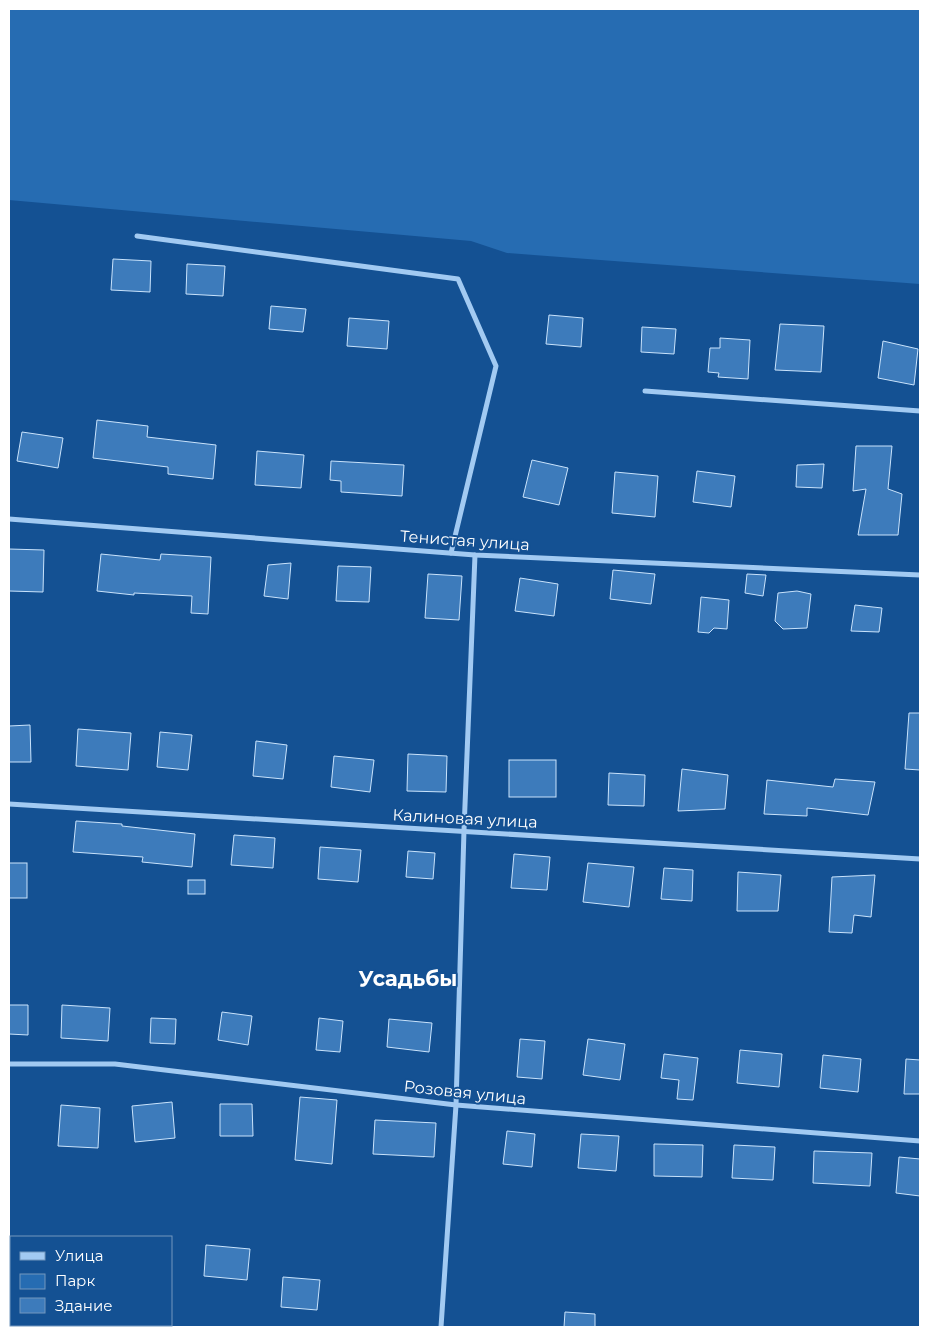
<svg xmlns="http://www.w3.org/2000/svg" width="929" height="1336" font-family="Montserrat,sans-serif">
	<rect width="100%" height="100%" fill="#145193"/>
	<path fill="#266cb2" d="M9 9H920V284L507 253 471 241 9 200Z"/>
	<g fill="#3d7bbb" stroke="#c9e3fc">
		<path d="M113 259 151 261 150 292 111 290Z"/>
		<path d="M187 264 225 266 223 296 186 294Z"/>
		<path d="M271 306 306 309 303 332 269 329Z"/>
		<path d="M549 315 583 318 581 347 546 344Z"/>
		<path d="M349 318 389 321 387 349 347 346Z"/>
		<path d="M780 324 824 326 821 372 775 370Z"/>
		<path d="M642 327 676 329 674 354 641 352Z"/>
		<path d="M720 338 750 340 748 379 718 377 719 373 708 372 710 348H720Z"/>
		<path d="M883 341 918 349 914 385 878 378Z"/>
		<path d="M97 420 148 426 147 437 216 445 213 479 168 474V467L93 458Z"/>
		<path d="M22 432 63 438 58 468 17 461Z"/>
		<path d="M856 446H892L888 489 902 494 898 535H858L866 489 853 491Z"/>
		<path d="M257 451 304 455 301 488 255 485Z"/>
		<path d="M532 460 568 468 559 505 523 497Z"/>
		<path d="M331 461 404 465 402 496 341 492V481L330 480Z"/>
		<path d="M824 464 822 488 796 487 797 465Z"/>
		<path d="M697 471 735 476 731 507 693 502Z"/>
		<path d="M615 472 658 476 655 517 612 513Z"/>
		<path d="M9 549 44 550 43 592 9 591Z"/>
		<path d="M101 554 160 560 161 554 211 557 208 614 191 613 192 596 134 593V595L97 591Z"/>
		<path d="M291 563 288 599 264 596 268 565Z"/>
		<path d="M338 566 371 567 369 602 336 601Z"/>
		<path d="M613 570 655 574 651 604 610 599Z"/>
		<path d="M428 574 462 576 459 620 425 618Z"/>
		<path d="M747 574 766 575 763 596 745 593Z"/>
		<path d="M520 578 558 584 554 616 515 611Z"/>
		<path d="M797 591 811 594 807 628 783 629 775 621 778 593Z"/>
		<path d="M701 597 729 600 727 629 714 628 709 633 698 632Z"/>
		<path d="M855 605 882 608 879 632 851 631Z"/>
		<path d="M909 713H920V770L905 769Z"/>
		<path d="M30 725 31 762H9V726Z"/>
		<path d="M78 729 131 733 128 770 76 766Z"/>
		<path d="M160 732 192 735 188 770 157 767Z"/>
		<path d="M256 741 287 745 283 779 253 776Z"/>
		<path d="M408 754 447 756 446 792 407 791Z"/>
		<path d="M334 756 374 760 370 792 331 787Z"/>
		<rect x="509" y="760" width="47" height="37"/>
		<path d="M682 769 728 775 725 809 678 811Z"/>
		<path d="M609 773 645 775 644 806 608 805Z"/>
		<path d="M835 779 875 782 868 815 807 808V816L764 814 767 780 833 787Z"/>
		<path d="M76 821 122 824V826L195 834 192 867 142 862 143 857 73 852Z"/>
		<path d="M234 835 275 838 273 868 231 865Z"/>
		<path d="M320 847 361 850 358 882 318 879Z"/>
		<path d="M408 851 435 853 433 879 406 877Z"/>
		<path d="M514 854 550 857 547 890 511 888Z"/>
		<rect x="9" y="863" width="18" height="35"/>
		<path d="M588 863 634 867 629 907 583 902Z"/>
		<path d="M664 868 693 870 692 901 661 899Z"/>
		<path d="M738 872 781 875 778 911H737Z"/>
		<path d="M875 875 871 917 854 915 852 933 829 932 832 877Z"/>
		<rect x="188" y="880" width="17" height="14"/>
		<path d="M9 1005H28V1035L9 1034Z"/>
		<path d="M62 1005 110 1008 108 1041 61 1038Z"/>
		<path d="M222 1012 252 1016 248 1045 218 1040Z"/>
		<path d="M151 1018 176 1019 175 1044 150 1043Z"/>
		<path d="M319 1018 343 1021 340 1052 316 1050Z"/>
		<path d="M389 1019 432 1023 429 1052 387 1047Z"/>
		<path d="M520 1039 545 1041 542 1079 517 1077Z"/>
		<path d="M588 1039 625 1044 620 1080 583 1075Z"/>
		<path d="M740 1050 782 1054 779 1087 737 1083Z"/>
		<path d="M664 1054 698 1058 693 1100 677 1099 679 1080 661 1078Z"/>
		<path d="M823 1055 861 1059 858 1092 820 1088Z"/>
		<path d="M906 1059 920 1060V1094H904Z"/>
		<path d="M300 1097 337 1100 332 1164 295 1160Z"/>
		<path d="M172 1102 175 1138 135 1142 132 1106Z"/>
		<path d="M220 1104H252L253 1136H220Z"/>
		<path d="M61 1105 100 1108 98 1148 58 1146Z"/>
		<path d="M375 1120 436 1123 434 1157 373 1154Z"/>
		<path d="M507 1131 535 1134 532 1167 503 1164Z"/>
		<path d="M581 1134 619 1136 616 1171 578 1168Z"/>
		<path d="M654 1144 703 1145 702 1177 654 1176Z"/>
		<path d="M734 1145 775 1147 773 1180 732 1178Z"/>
		<path d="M814 1151 872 1153 870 1186 813 1183Z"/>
		<path d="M899 1157 920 1159V1196L896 1193Z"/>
		<path d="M206 1245 250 1249 247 1280 204 1276Z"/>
		<path d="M283 1277 320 1280 317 1310 281 1307Z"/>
		<path d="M565 1312 595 1314V1327H564Z"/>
	</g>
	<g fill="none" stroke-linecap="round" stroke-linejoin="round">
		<g stroke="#a2caf2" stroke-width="5">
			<path d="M137 236 458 279 496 366 451 553"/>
			<path d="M645 391 920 411"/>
			<path d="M9 519 475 555 920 575"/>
			<path d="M9 804 920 859"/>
			<path d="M9 1064H115L456 1105 920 1141"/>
			<path d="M441 1327 456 1105 464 830 475 555"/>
		</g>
	</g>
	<g text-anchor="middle" stroke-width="4" stroke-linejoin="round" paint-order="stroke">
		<g font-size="16" fill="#fff" stroke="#145193">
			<text transform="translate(465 540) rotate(4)" y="6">Тенистая улица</text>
			<text transform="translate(465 818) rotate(3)" y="6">Калиновая улица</text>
			<text transform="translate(465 1092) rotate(6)" y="6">Розовая улица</text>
		</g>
		<g font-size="21" font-weight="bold" fill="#fff" stroke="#145193">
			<text x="408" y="986">Усадьбы</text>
		</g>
	</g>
	<rect width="929" height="1336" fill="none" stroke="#ffffff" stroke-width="20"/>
	<rect x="10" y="1236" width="162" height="90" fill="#145193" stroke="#7297be"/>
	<rect x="20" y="1252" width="25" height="8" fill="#a2caf2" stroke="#7297be"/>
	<text x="55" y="1261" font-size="15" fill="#ffffff">Улица</text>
	<rect x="20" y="1274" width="25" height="15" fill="#266cb2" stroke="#7297be"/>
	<text x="55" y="1286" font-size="15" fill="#ffffff">Парк</text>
	<rect x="20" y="1298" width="25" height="15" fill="#3d7bbb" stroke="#7297be"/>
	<text x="55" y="1311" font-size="15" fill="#ffffff">Здание</text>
</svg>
